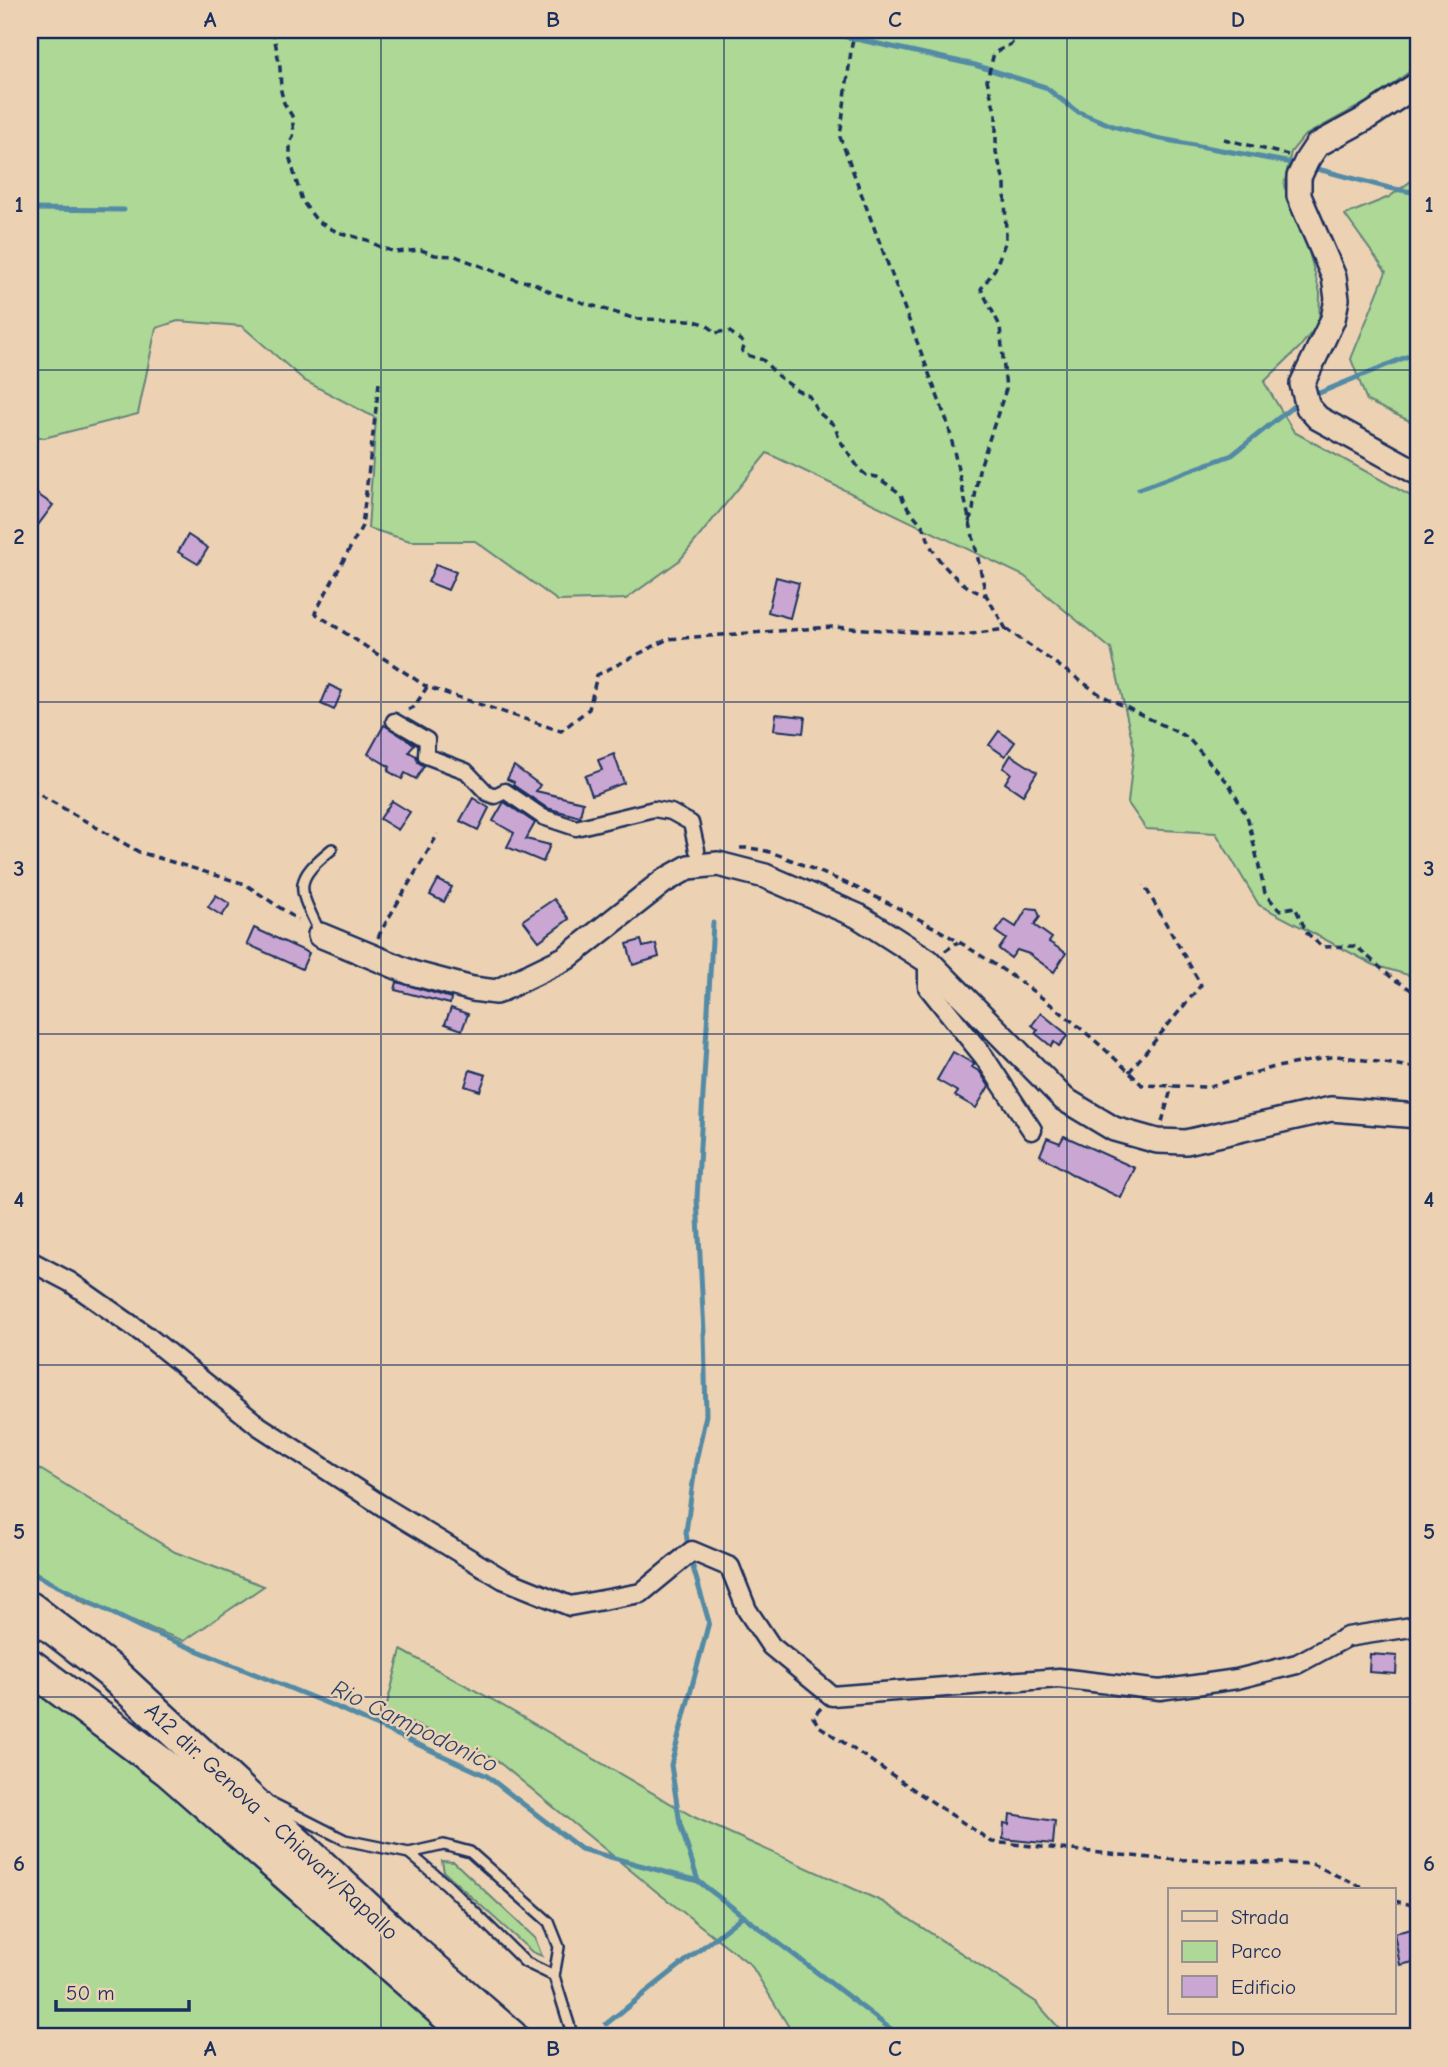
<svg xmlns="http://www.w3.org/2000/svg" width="1448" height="2067" font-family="'Comic Neue',sans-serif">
	<rect width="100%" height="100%" fill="#ecd2b3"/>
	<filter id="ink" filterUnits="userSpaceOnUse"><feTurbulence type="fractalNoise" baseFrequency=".0143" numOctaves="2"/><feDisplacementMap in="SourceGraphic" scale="14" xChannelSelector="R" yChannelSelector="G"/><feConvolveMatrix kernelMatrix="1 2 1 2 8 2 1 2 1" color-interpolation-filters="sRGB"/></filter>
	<g filter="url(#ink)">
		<g fill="#aed895" stroke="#64847a" stroke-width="2">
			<path d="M30 30H1418V65L1378 96 1304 136 1291 152 1284 186 1306 241 1320 293 1319 323 1299 348 1264 382 1294 432 1418 500V978L1374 965 1259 905 1216 833 1146 829 1128 803 1134 748 1111 649 1024 576 767 453 680 560 626 599 558 601 475 541H410L368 528 376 418 305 381 242 326 178 321 156 328 138 414 44 438 30 435Z"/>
			<path d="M1418 176V425L1367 401 1351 359 1386 272 1345 215 1389 197Z"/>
			<path d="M30 1463 175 1552 264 1586 184 1641 83 1602 30 1568Z"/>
			<path d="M401 1650 493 1700 694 1817 883 1902 1036 2002 1067 2037H795L751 1965 657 1892 495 1759 385 1712Z"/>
			<path d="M30 1688 111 1742 285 1880 452 2037H30Z"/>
			<path d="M442 1861 454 1862 535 1938 542 1956 532 1952 444 1872Z"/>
		</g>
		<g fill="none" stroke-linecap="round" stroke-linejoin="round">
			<g stroke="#538aa5" stroke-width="5">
				<path d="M815 30 975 65 1045 87 1076 111 1113 126 1156 138 1297 164"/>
				<path d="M1310 167 1389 188 1418 193"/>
				<path d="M30 209 124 210"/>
				<path d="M1312 396 1418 352"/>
				<path d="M1139 489 1232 455 1300 401"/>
				<path d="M688 1547 686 1532 696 1461 706 1415 704 1332 697 1198 713 923"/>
				<path d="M690 1557 709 1622 671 1765 680 1824 698 1881"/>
				<path d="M30 1572 142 1628 336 1707 487 1776 581 1849 698 1881 901 2037"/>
				<path d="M606 2024 741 1917"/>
			</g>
		</g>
		<g fill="#c9a7d2" stroke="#1b2f5e" stroke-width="2">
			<path d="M30 489 53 505 38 525 30 519Z"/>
			<path d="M188 535 208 548 198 564 178 552Z"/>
			<path d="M436 564 456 572 448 590 428 582Z"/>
			<path d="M776 577 799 583 790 618 768 612Z"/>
			<path d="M329 685 342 691 334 710 321 704Z"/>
			<path d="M776 714 805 717 803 733 774 730Z"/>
			<path d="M384 725 414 744 409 752 416 756 418 762 424 766 416 779 405 773 402 779 388 771 390 767 368 754Z"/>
			<path d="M999 731 1015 742 1005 756 989 745Z"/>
			<path d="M614 754 624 783 592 795 585 776 602 770 598 760Z"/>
			<path d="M1011 755 1037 772 1023 795 1005 783 1011 773 1003 768Z"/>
			<path d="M514 766 540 785 536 791 583 802 580 817 547 808 513 785 514 782 507 779Z"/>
			<path d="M473 798 489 808 478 830 460 821Z"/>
			<path d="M392 801 410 812 398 830 380 819Z"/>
			<path d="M504 802 535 823 526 839 550 845 543 862 507 847 514 833 493 821Z"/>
			<path d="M438 880 452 887 444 902 430 895Z"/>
			<path d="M216 895 230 904 222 916 208 907Z"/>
			<path d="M554 899 569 919 539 941 523 920Z"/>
			<path d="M1027 908 1037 909 1040 917 1034 925 1052 938 1049 942 1066 953 1054 972 1029 954 1017 950 1011 958 999 949 1006 939 996 932 1005 920 1016 927Z"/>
			<path d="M254 928 309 953 302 969 247 944Z"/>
			<path d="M641 940 643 947 656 944 659 957 633 965 627 944Z"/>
			<path d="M397 982 451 998 450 1004 395 990Z"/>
			<path d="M451 1008 468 1014 462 1030 445 1024Z"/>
			<path d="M1041 1013 1068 1035 1059 1046 1054 1042 1051 1046 1035 1033 1038 1030 1032 1025Z"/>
			<path d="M953 1052 974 1064 972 1067 980 1072 989 1086 976 1108 955 1096 958 1092 937 1080Z"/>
			<path d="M470 1070 486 1075 480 1091 465 1086Z"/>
			<path d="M1064 1136 1135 1168 1121 1198 1075 1176 1040 1155 1047 1138 1060 1143Z"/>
			<path d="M1370 1654 1397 1656 1396 1674 1369 1672Z"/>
			<path d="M1010 1814 1055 1821 1053 1844 1003 1839 1004 1823 1009 1824Z"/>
			<path d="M1417 1928 1418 1961 1400 1965 1394 1933Z"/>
		</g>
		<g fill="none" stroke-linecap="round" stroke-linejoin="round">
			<defs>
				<g id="service">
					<path d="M320 933C299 888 291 882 332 849"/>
					<path d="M272 1803 345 1840 409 1853 444 1845 470 1852 549 1922 559 1947 554 1976 573 2037"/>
					<path d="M409 1853 447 1885 525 1962 554 1976"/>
				</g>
				<path id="pedestrian" d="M394 721 427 740 426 756 466 771 487 793 495 796 505 791 543 817 576 828 654 809 671 812 691 823 697 850"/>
				<g id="minor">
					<path d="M928 961V987L984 1057 1032 1130"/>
					<path d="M30 1261 70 1282 147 1336 259 1426 384 1507 503 1579 570 1606 641 1593 692 1551 730 1567 747 1610 771 1646 832 1696 1059 1678 1160 1690 1237 1679 1297 1664 1347 1637 1418 1626"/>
				</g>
				<g id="tertiary">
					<path d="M1418 84 1365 119 1317 145 1307 160 1299 177V196L1334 277 1337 299 1333 319 1302 384 1308 407 1318 418 1418 473"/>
					<path d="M320 935 412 973 473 989 496 992 566 958 664 881 689 867 718 864 765 876 858 916 928 961 1064 1099 1114 1129 1157 1141 1186 1142 1331 1109 1418 1116"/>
				</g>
				<g id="motorway">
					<path d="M30 1609 110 1671 411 1950 511 2037"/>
					<path d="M30 1666 169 1770 473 2037"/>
				</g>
			</defs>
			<use href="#service" stroke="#1b2f5e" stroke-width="14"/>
			<use href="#pedestrian" stroke="#1b2f5e" stroke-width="19"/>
			<use href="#minor" stroke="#1b2f5e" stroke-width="23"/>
			<use href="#tertiary" stroke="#1b2f5e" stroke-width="28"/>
			<use href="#motorway" stroke="#1b2f5e" stroke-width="38"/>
			<g stroke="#1b2f5e" stroke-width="3.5" stroke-dasharray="7 5" stroke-linecap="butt">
				<path d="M273 30 280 68 281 91 284 103 292 116 294 134 290 143V159L302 201 317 221 337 232 367 240 380 247 395 252 421 250 435 255 455 256 519 281 532 282 552 293 636 319C646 318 654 320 664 320 682 319 703 318 716 333L725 331 730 332 745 344 742 351 744 354 763 360 778 376 797 390 809 396 818 412 835 426 839 439 860 470 866 475 877 477 901 494C905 508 914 514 922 525 927 533 928 542 933 550 942 567 967 591 986 595"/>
				<path d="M1224 139 1288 155"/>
				<path d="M379 383 362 526 315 613 427 687"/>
				<path d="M969 522 973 510 979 470 1006 389 1000 326 981 289 995 269 1006 240 1005 185 996 152V115L987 80 994 53 1011 44 1025 30"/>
				<path d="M1006 629 1101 695 1187 737 1229 784 1248 819 1265 893 1279 910 1295 907 1307 933 1322 947 1356 946 1392 978 1418 994"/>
				<path d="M408 710 414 707 427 687 561 731 589 709 597 675 668 639 832 627 964 635 1006 629 986 595 948 424 840 137 852 43 858 30"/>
				<path d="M30 789 139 852 245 884 298 920"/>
				<path d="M740 848C767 847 790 860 815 870 934 918 1052 993 1142 1085L1207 1087 1271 1068 1337 1056 1418 1068"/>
				<path d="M378 938 381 931 438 834"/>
				<path d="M945 951 958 942"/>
				<path d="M1129 1072 1201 985 1144 885"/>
				<path d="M1162 1122 1172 1086"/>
				<path d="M821 1708 813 1717 819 1726 992 1842 1161 1859 1312 1864 1368 1890"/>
				<path d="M1394 1901 1418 1906"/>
			</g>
			<use href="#service" stroke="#ecd2b3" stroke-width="9"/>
			<use href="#pedestrian" stroke="#ecd2b3" stroke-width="14"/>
			<use href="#minor" stroke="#ecd2b3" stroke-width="18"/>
			<use href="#tertiary" stroke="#ecd2b3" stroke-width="23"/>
			<use href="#motorway" stroke="#ecd2b3" stroke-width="33"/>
		</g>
	</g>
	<path fill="none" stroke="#1b2f5e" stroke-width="2" stroke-opacity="0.55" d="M381 30V2037M724 30V2037M1067 30V2037M30 370H1418M30 702H1418M30 1034H1418M30 1365H1418M30 1697H1418"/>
	<g text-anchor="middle" stroke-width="5" stroke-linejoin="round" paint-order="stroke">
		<g font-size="23" fill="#1b2f5e" stroke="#ecd2b3">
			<text transform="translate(272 1821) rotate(43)" y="8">A12 dir. Genova - Chiavari/Rapallo</text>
		</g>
		<g font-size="24" font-style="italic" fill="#294670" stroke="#ecd2b3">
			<text transform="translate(415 1726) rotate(26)" y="8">Rio Campodonico</text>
		</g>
	</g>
	<rect width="1448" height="2067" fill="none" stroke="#ecd2b3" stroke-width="77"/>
	<rect x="1168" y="1888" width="228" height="126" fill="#ecd2b3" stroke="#989191" stroke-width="2"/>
	<rect x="1182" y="1911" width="35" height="10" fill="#ecd2b3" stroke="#989191" stroke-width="2"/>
	<text x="1231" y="1924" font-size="21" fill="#1b2f5e">Strada</text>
	<rect x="1182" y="1941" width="35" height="21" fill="#aed895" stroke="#989191" stroke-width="2"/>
	<text x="1231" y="1958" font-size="21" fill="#1b2f5e">Parco</text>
	<rect x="1182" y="1976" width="35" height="21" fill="#c9a7d2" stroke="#989191" stroke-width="2"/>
	<text x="1231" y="1994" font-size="21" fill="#1b2f5e">Edificio</text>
	<path d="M56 2000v10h133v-10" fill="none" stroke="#1b2f5e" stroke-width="3.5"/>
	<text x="66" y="2000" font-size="21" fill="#1b2f5e" stroke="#ecd2b3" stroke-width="5" paint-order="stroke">50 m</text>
	<rect x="38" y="38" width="1372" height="1990" fill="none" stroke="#1b2f5e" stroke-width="2.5"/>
	<g font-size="23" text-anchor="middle" font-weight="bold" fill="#1b2f5e">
		<text x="210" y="27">A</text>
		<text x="553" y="27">B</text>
		<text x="895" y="27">C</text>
		<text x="1238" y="27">D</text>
		<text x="19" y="212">1</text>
		<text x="1429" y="212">1</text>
		<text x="19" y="544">2</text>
		<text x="1429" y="544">2</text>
		<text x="19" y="876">3</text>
		<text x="1429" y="876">3</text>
		<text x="19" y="1207">4</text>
		<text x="1429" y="1207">4</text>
		<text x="19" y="1539">5</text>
		<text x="1429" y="1539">5</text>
		<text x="19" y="1871">6</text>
		<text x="1429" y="1871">6</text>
		<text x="210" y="2056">A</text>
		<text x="553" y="2056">B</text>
		<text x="895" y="2056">C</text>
		<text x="1238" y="2056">D</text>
	</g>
</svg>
